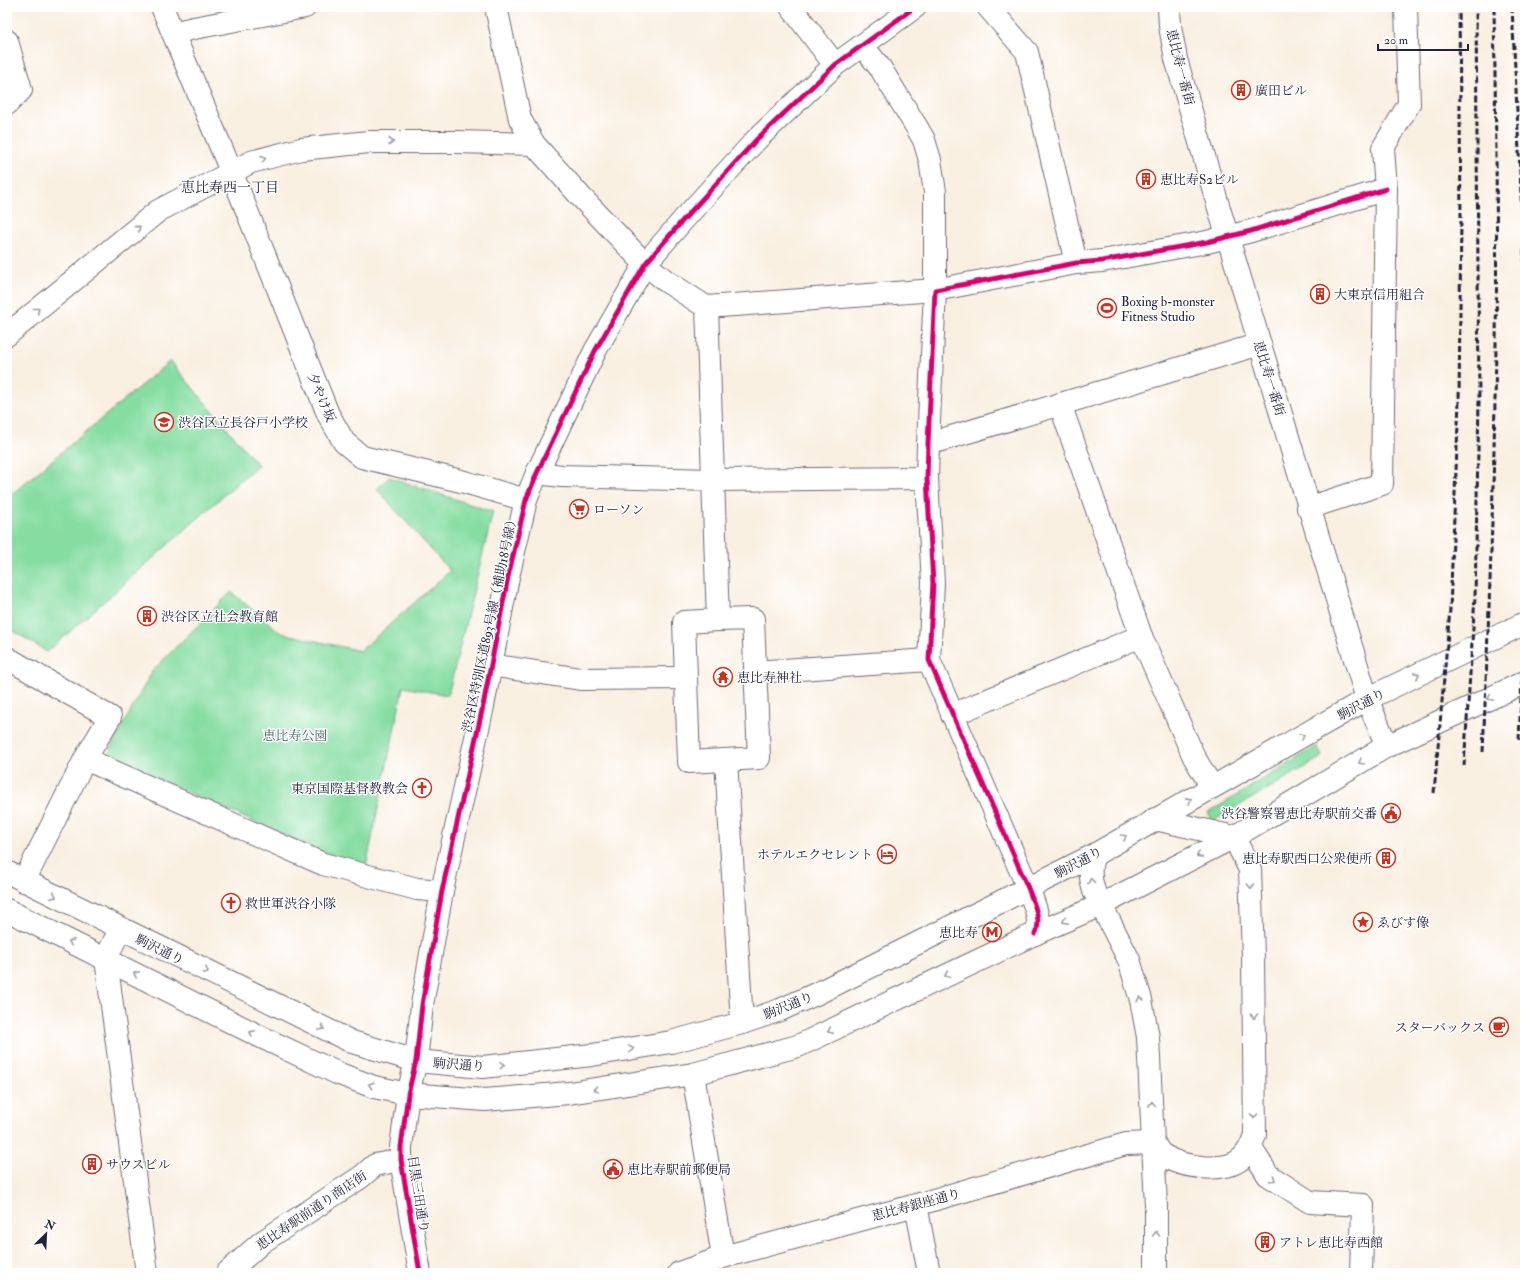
<svg xmlns="http://www.w3.org/2000/svg" width="1532" height="1280" font-family="'IM FELL Double Pica','Noto Serif JP',serif">
	<rect width="100%" height="100%" fill="#fff"/>
	<filter id="ink" filterUnits="userSpaceOnUse"><feTurbulence type="fractalNoise" baseFrequency=".025" numOctaves="2"/><feDisplacementMap in="SourceGraphic" scale="8" xChannelSelector="R" yChannelSelector="G"/><feConvolveMatrix kernelMatrix="1 2 1 2 8 2 1 2 1" color-interpolation-filters="sRGB"/></filter>
	<filter id="wash" filterUnits="userSpaceOnUse"><feTurbulence type="fractalNoise" baseFrequency=".012" numOctaves="4" result="noise"/><feDisplacementMap in="SourceGraphic" scale="16" xChannelSelector="R" yChannelSelector="G"/><feGaussianBlur stdDeviation="0.9" result="paint"/><feColorMatrix in="noise" values="0 0 0 0 0 0 0 0 0 0 0 0 0 0 0 0 0 1.4 0 .05"/><feComposite in="paint" operator="in"/></filter>
	<g filter="url(#wash)">
		<rect width="100%" height="100%" fill="#f9efe1"/>
		<g fill="#85dda1" stroke="#54806e">
			<path d="M170 361 258 465 47 652 7 627V498Z"/>
			<path d="M389 477 493 512 448 695 403 687 366 867 342 861 106 756 153 670 231 592 281 633 360 651 450 571 377 489Z"/>
			<path d="M1317 746 1322 757 1213 821 1208 813Z"/>
		</g>
	</g>
	<g filter="url(#ink)">
		<g fill="none" stroke-linecap="round" stroke-linejoin="round">
			<defs>
				<g id="minor">
					<path d="M162 7 231 171 328 414 344 442 362 457 461 481 526 500"/>
					<path d="M496 7 520 119 534 144 581 197 645 264 666 281 706 307H707L718 620 684 622 689 762 759 758 753 619 718 620"/>
					<path d="M791 7 835 65"/>
					<path d="M988 7 1027 52 1076 263"/>
					<path d="M1169 7 1170 26 1176 59 1218 205 1367 699 1387 746"/>
					<path d="M173 33 194 28 305 7"/>
					<path d="M7 41 21 90 7 104"/>
					<path d="M707 307 935 290V192L930 160 924 140 916 126 881 69 862 45"/>
					<path d="M7 335 158 211 251 162 301 149 369 142H456L534 144"/>
					<path d="M1060 404 1141 636 1194 757 1212 787"/>
					<path d="M928 444 1260 344"/>
					<path d="M537 473 562 476 712 480 927 478"/>
					<path d="M1308 508 1382 484 1386 189 1383 148 1409 104 1406 7"/>
					<path d="M7 658 110 717 85 759 24 881"/>
					<path d="M490 665 581 679 685 678"/>
					<path d="M755 672 929 660"/>
					<path d="M952 715 1141 636"/>
					<path d="M85 759 323 864 417 889 442 891"/>
					<path d="M726 760 742 1023"/>
					<path d="M1094 855C1089 868 1090 878 1094 891L1129 960 1141 1000 1148 1037 1156 1206V1273"/>
					<path d="M120 929 106 959 147 1273"/>
					<path d="M1035 934C1043 921 1033 902 1028 888L929 660 933 583 927 478 928 444 935 290 1076 263 1102 261 1207 242 1251 231 1386 189"/>
					<path d="M693 1074 723 1257"/>
					<path d="M1154 1143C1156 1146 1159 1153 1163 1155 1182 1168 1227 1174 1243 1157 1250 1150 1252 1143 1255 1135L1253 956 1250 870 1234 837 1155 819"/>
					<path d="M1251 1148 1268 1175 1310 1202 1363 1205 1361 1273"/>
					<path d="M916 1205 929 1273"/>
					<path d="M227 1273 262 1242 361 1177 375 1165 401 1160"/>
					<path d="M420 1273 401 1160V1147L408 1094 416 1061 422 1005 442 891 483 706 508 577 526 500 537 473 595 351 645 264 684 219 757 139 835 65 915 7"/>
					<path d="M679 1273 723 1257 916 1205 1126 1144 1154 1143"/>
				</g>
				<g id="major">
					<path d="M7 872 352 1042 416 1061 483 1067 592 1055 671 1042 742 1023 780 1010 818 993 1094 855 1367 699 1525 623"/>
					<path d="M7 910 257 1035 337 1073 374 1087 408 1094 485 1100 569 1093 693 1074 798 1046 1030 936 1101 905 1234 837 1387 746 1525 682"/>
				</g>
			</defs>
			<use href="#minor" stroke="#6d6a75" stroke-width="24"/>
			<use href="#major" stroke="#6d6a75" stroke-width="24"/>
			<use href="#minor" stroke="#fff" stroke-width="22"/>
			<use href="#major" stroke="#fff" stroke-width="22"/>
			<g stroke="#22223b" stroke-width="3" stroke-dasharray="6 3" stroke-linecap="butt">
				<path d="M1512 7 1525 276"/>
				<path d="M1519 740 1525 614"/>
				<path d="M1483 752C1488 635 1493 518 1495 400 1498 269 1496 138 1494 7"/>
				<path d="M1464 766 1475 597 1479 401 1476 7"/>
				<path d="M1434 793 1450 609 1459 401 1461 219 1459 7"/>
			</g>
			<defs>
				<g id="cycleway">
					<path d="M1035 934C1043 921 1033 902 1028 888L929 660 933 583 927 478 928 444 935 290 1076 263 1102 261 1207 242 1251 231 1386 189"/>
					<path d="M420 1273 401 1160V1147L408 1094 416 1061 422 1005 442 891 483 706 508 577 526 500 537 473 595 351 645 264 684 219 757 139 835 65 915 7"/>
				</g>
			</defs>
			<use href="#cycleway" stroke="#fff" stroke-width="8"/>
			<use href="#cycleway" stroke="#d6006c" stroke-width="5"/>
		</g>
		<defs><path id="oneway-chevron" d="M-2-3.5L2.5 0L-2 3.5" fill="none" stroke-width="1.6" stroke-linecap="round" stroke-linejoin="round"/></defs>
		<g stroke="#9c9ca7">
			<use href="#oneway-chevron" transform="translate(391 142)"/>
			<use href="#oneway-chevron" transform="translate(263 159) rotate(-14)"/>
			<use href="#oneway-chevron" transform="translate(138 228) rotate(-40)"/>
			<use href="#oneway-chevron" transform="translate(37 310) rotate(-39)"/>
			<use href="#oneway-chevron" transform="translate(1417 675) rotate(-26)"/>
			<use href="#oneway-chevron" transform="translate(1490 698) rotate(155)"/>
			<use href="#oneway-chevron" transform="translate(1302 736) rotate(-30)"/>
			<use href="#oneway-chevron" transform="translate(1361 762) rotate(149)"/>
			<use href="#oneway-chevron" transform="translate(1189 800) rotate(-29)"/>
			<use href="#oneway-chevron" transform="translate(1124 837) rotate(-30)"/>
			<use href="#oneway-chevron" transform="translate(1199 855) rotate(153)"/>
			<use href="#oneway-chevron" transform="translate(1091 881) rotate(-100)"/>
			<use href="#oneway-chevron" transform="translate(1251 886) rotate(88)"/>
			<use href="#oneway-chevron" transform="translate(54 896) rotate(27)"/>
			<use href="#oneway-chevron" transform="translate(1065 921) rotate(156)"/>
			<use href="#oneway-chevron" transform="translate(71 942) rotate(-154)"/>
			<use href="#oneway-chevron" transform="translate(206 971) rotate(26)"/>
			<use href="#oneway-chevron" transform="translate(136 974) rotate(-153)"/>
			<use href="#oneway-chevron" transform="translate(947 975) rotate(155)"/>
			<use href="#oneway-chevron" transform="translate(1140 999) rotate(-104)"/>
			<use href="#oneway-chevron" transform="translate(1254 1016) rotate(90)"/>
			<use href="#oneway-chevron" transform="translate(322 1028) rotate(25)"/>
			<use href="#oneway-chevron" transform="translate(830 1031) rotate(155)"/>
			<use href="#oneway-chevron" transform="translate(252 1033) rotate(-153)"/>
			<use href="#oneway-chevron" transform="translate(631 1049) rotate(-10)"/>
			<use href="#oneway-chevron" transform="translate(502 1065) rotate(-6)"/>
			<use href="#oneway-chevron" transform="translate(371 1085) rotate(-161)"/>
			<use href="#oneway-chevron" transform="translate(596 1089) rotate(171)"/>
			<use href="#oneway-chevron" transform="translate(1152 1104) rotate(-93)"/>
			<use href="#oneway-chevron" transform="translate(1254 1116) rotate(90)"/>
			<use href="#oneway-chevron" transform="translate(1273 1179) rotate(35)"/>
			<use href="#oneway-chevron" transform="translate(1156 1234) rotate(-90)"/>
		</g>
	</g>
	<defs>
		<symbol id="building-ring" viewBox="-11 -11 22 22"><circle r="9.5" fill="#fff" stroke="#c8321e" stroke-width="1.5"/><path d="M-4-6H4V6H1V3H-1V6H-4ZM-2.5-4.3h1.7v1.8h-1.7ZM.8-4.3h1.7v1.8H.8ZM-2.5-1h1.7V.8h-1.7ZM.8-1h1.7V.8H.8Z" fill="#c8321e"/></symbol>
		<symbol id="stadium-ring" viewBox="-11 -11 22 22"><circle r="9.5" fill="#fff" stroke="#c8321e" stroke-width="1.5"/><path d="M0-5a6.5 5 0 1 0 0 10a6.5 5 0 1 0 0-10ZM-3.5-1.8h7v3.6h-7Z" fill="#c8321e"/></symbol>
		<symbol id="school-ring" viewBox="-11 -11 22 22"><circle r="9.5" fill="#fff" stroke="#c8321e" stroke-width="1.5"/><path d="M0-5L7-2L0 1L-7-2ZM-4 1L0 2.5L4 1V4Q0 6-4 4Z" fill="#c8321e"/></symbol>
		<symbol id="supermarket-ring" viewBox="-11 -11 22 22"><circle r="9.5" fill="#fff" stroke="#c8321e" stroke-width="1.5"/><path d="M-6-5.5h2.5l.6 2H6L4.5 2H-2.5L-4.4-4H-6ZM-1.5 3.2a1.3 1.3 0 1 0 .1 0ZM3 3.2a1.3 1.3 0 1 0 .1 0Z" fill="#c8321e"/></symbol>
		<symbol id="temple-ring" viewBox="-11 -11 22 22"><circle r="9.5" fill="#fff" stroke="#c8321e" stroke-width="1.5"/><path d="M0-6L5-2H3V0L6.5 2.5H4V6H1.5V3h-3V6H-4V2.5H-6.5L-3 0V-2H-5Z" fill="#c8321e"/></symbol>
		<symbol id="church-ring" viewBox="-11 -11 22 22"><circle r="9.5" fill="#fff" stroke="#c8321e" stroke-width="1.5"/><path d="M-1.2-6h2.4v3.5h3.3v2.4h-3.3V6h-2.4V-.1h-3.3v-2.4h3.3Z" fill="#c8321e"/></symbol>
		<symbol id="civic-ring" viewBox="-11 -11 22 22"><circle r="9.5" fill="#fff" stroke="#c8321e" stroke-width="1.5"/><path d="M-.6-6.5H3V-4.5H.6V-3L4-1V1h2V6H-6V1h2V-1L-.6-3ZM-1.2 2.5V6h2.4V2.5Z" fill="#c8321e"/></symbol>
		<symbol id="hotel-ring" viewBox="-11 -11 22 22"><circle r="9.5" fill="#fff" stroke="#c8321e" stroke-width="1.5"/><path d="M-6-4.5h1.5V1H6V5H4.5V3h-9V5H-6ZM-4 0a1.8 1.8 0 1 1 3.6 0ZM.5 0V-2.5h3Q6-2.5 6 0Z" fill="#c8321e"/></symbol>
		<symbol id="sight-ring" viewBox="-11 -11 22 22"><circle r="9.5" fill="#fff" stroke="#c8321e" stroke-width="1.5"/><path d="M0-6L1.8-2.2L6-1.7L2.9 1.2L3.7 5.4L0 3.3L-3.7 5.4L-2.9 1.2L-6-1.7L-1.8-2.2Z" fill="#c8321e"/></symbol>
		<symbol id="metro-ring" viewBox="-11 -11 22 22"><circle r="9.5" fill="#fff" stroke="#c8321e" stroke-width="1.5"/><path d="M-5.5 5V-5H-3L0 0L3-5H5.5V5H3V-.5L0 4L-3-.5V5Z" fill="#c8321e"/></symbol>
		<symbol id="cafe-ring" viewBox="-11 -11 22 22"><circle r="9.5" fill="#fff" stroke="#c8321e" stroke-width="1.5"/><path d="M-5.5-4.5H6V0H3Q3 3.5 0 3.5H-2.5Q-5.5 3.5-5.5 0ZM3-3.2v2h1.7v-2ZM-6 4.5H4V6H-6Z" fill="#c8321e"/></symbol>
	</defs>
	<g fill-rule="evenodd">
		<use href="#building-ring" x="1230" y="79" width="22" height="22"/>
		<use href="#building-ring" x="1135" y="168" width="22" height="22"/>
		<use href="#building-ring" x="1309" y="283" width="22" height="22"/>
		<use href="#stadium-ring" x="1096" y="297" width="22" height="22"/>
		<use href="#school-ring" x="153" y="411" width="22" height="22"/>
		<use href="#supermarket-ring" x="568" y="498" width="22" height="22"/>
		<use href="#building-ring" x="136" y="605" width="22" height="22"/>
		<use href="#temple-ring" x="712" y="666" width="22" height="22"/>
		<use href="#church-ring" x="411" y="777" width="22" height="22"/>
		<use href="#civic-ring" x="1380" y="802" width="22" height="22"/>
		<use href="#hotel-ring" x="876" y="843" width="22" height="22"/>
		<use href="#building-ring" x="1375" y="847" width="22" height="22"/>
		<use href="#church-ring" x="220" y="892" width="22" height="22"/>
		<use href="#sight-ring" x="1352" y="911" width="22" height="22"/>
		<use href="#metro-ring" x="981" y="921" width="22" height="22"/>
		<use href="#cafe-ring" x="1488" y="1016" width="22" height="22"/>
		<use href="#building-ring" x="81" y="1153" width="22" height="22"/>
		<use href="#civic-ring" x="602" y="1158" width="22" height="22"/>
		<use href="#building-ring" x="1254" y="1231" width="22" height="22"/>
	</g>
	<g text-anchor="middle" stroke-width="3" stroke-linejoin="round" paint-order="stroke">
		<g font-size="13" fill="#22223b" stroke="#fff">
			<text transform="translate(1181 67) rotate(76)" y="5">恵比寿一番街</text>
			<text transform="translate(1270 378) rotate(73)" y="5">恵比寿一番街</text>
			<text transform="translate(322 397) rotate(67)" y="5">夕やけ坂</text>
			<text transform="translate(489 623) rotate(-78)" y="5">渋谷区特別区道893号線（補助18号線）</text>
			<text transform="translate(1361 704) rotate(-28)" y="5">駒沢通り</text>
			<text transform="translate(1078 862) rotate(-28)" y="5">駒沢通り</text>
			<text transform="translate(160 949) rotate(26)" y="5">駒沢通り</text>
			<text transform="translate(788 1005) rotate(-22)" y="5">駒沢通り</text>
			<text transform="translate(459 1064) rotate(4)" y="5">駒沢通り</text>
			<text transform="translate(419 1194) rotate(81)" y="5">目黒三田通り</text>
			<text transform="translate(916 1204) rotate(-15)" y="5">恵比寿銀座通り</text>
			<text transform="translate(311 1210) rotate(-34)" y="5">恵比寿駅前通り商店街</text>
		</g>
		<g font-size="13" fill="#22223b" stroke="#fff" text-anchor="start">
			<text x="1255" y="95">廣田ビル</text>
			<text x="1160" y="184">恵比寿S2ビル</text>
			<text x="1334" y="299">大東京信用組合</text>
			<text x="1121" y="306">Boxing b-monster<tspan x="1121" dy="15">Fitness Studio</tspan></text>
			<text x="178" y="427">渋谷区立長谷戸小学校</text>
			<text x="593" y="514">ローソン</text>
			<text x="161" y="621">渋谷区立社会教育館</text>
			<text x="737" y="682">恵比寿神社</text>
			<text x="408" y="793" text-anchor="end">東京国際基督教教会</text>
			<text x="1377" y="818" text-anchor="end">渋谷警察署恵比寿駅前交番</text>
			<text x="873" y="859" text-anchor="end">ホテルエクセレント</text>
			<text x="1372" y="863" text-anchor="end">恵比寿駅西口公衆便所</text>
			<text x="245" y="908">救世軍渋谷小隊</text>
			<text x="1377" y="927">ゑびす像</text>
			<text x="978" y="937" text-anchor="end">恵比寿</text>
			<text x="1485" y="1032" text-anchor="end">スターバックス</text>
			<text x="106" y="1169">サウスビル</text>
			<text x="627" y="1174">恵比寿駅前郵便局</text>
			<text x="1279" y="1247">アトレ恵比寿西館</text>
		</g>
		<g font-size="13" fill="#45635f" stroke="#fff">
			<text x="295" y="740">恵比寿公園</text>
		</g>
		<g font-size="14" fill="#22223b" stroke="#fff">
			<text x="230" y="192">恵比寿西一丁目</text>
		</g>
	</g>
	<rect width="1532" height="1280" fill="none" stroke="#fff" stroke-width="24"/>
	<g transform="translate(46 1234) rotate(24)" stroke="#ffffff" stroke-width="3" paint-order="stroke">
	<path d="M0-3L7 15L0 10L-7 15Z" fill="#22223b"/>
	<text y="-6" font-size="11" font-weight="bold" text-anchor="middle" fill="#22223b">N</text>
	</g>
	<path d="M1378 44v6h90v-6" fill="none" stroke="#22223b" stroke-width="2"/>
	<text x="1384" y="44" font-size="12" fill="#22223b" stroke="#ffffff" stroke-width="3" paint-order="stroke">20 m</text>
</svg>
